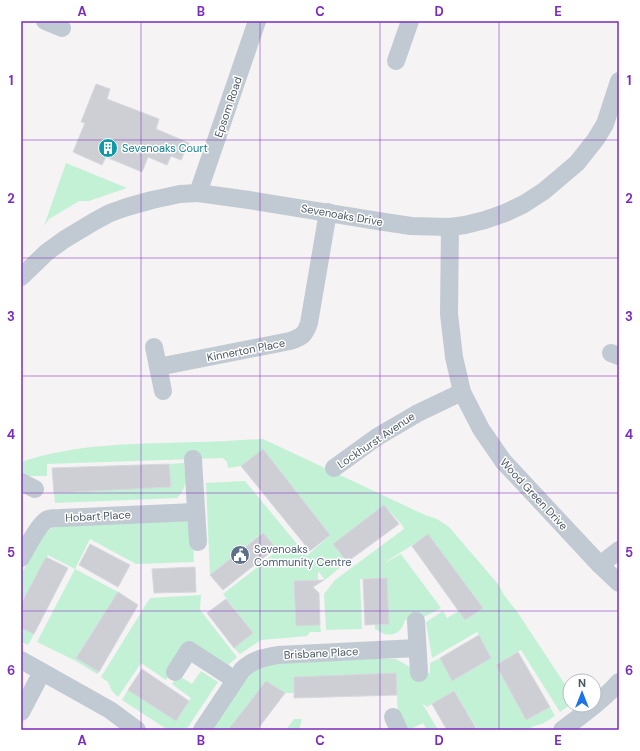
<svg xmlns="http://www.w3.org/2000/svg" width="640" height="751" font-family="'DM Sans',sans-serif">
	<rect width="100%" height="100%" fill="#f5f3f3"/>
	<g fill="#c3f1d5">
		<path d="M66 163 127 188 89 201H79L49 219 44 226Z"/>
		<path d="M263 439 425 515 437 519 449 527 498 584 504 595 518 613 570 692V705L560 712 521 650 496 665 526 720 550 707 555 716 542 724 534 726 527 730H478L454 691 427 707 422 703 438 730H427L423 723 409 730H405L398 716 396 673 294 677V693H285L228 730H210L244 682 253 672 263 666 276 663 376 659H396L405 664 419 673H430V663L440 658 452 681 491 657 477 632 432 658 426 622 443 611 447 618 459 611 465 620 483 608 428 535 381 565 401 554 441 608 416 621 405 620C403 630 395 637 384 634 381 633 378 630 375 629V625L389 624 387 578 360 579 362 629 326 630 324 594 335 580 404 529 402 525 384 505 333 544 347 562 325 580 318 571V580L295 581 296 626 320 625 321 632H310L307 636 261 640 240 654 234 648 253 633 223 594 255 569 278 550 262 533 210 575 206 483 245 481 307 556 330 535 263 449 241 466 228 468 227 462 223 458 47 464V476H28L21 473V462C77 443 137 444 196 442 218 442 241 440 263 439Z"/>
		<path d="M184 463C185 479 189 486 177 498L55 503 54 493 171 487 169 464Z"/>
		<path d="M185 520C196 526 193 551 194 562L136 564 90 539 75 569 118 592 76 657 99 672 97 674 74 660 37 642 75 569 48 555 21 604V575L39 540 53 526Z"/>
		<path d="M201 595 200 610 237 657 226 667 190 641 166 680 141 663 118 697 112 691 108 682 101 677 150 598Z"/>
		<path d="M21 628 34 634 28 645 21 642Z"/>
		<path d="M201 671 218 682 188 727 184 730H168L122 700 128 690 176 721 191 698 172 684 178 675 192 684Z"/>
		<path d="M294 719H302L299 730H286Z"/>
	</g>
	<g fill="#cdcfd5" stroke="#d7d9de">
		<path d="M96 84 110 89 107 99 159 119 156 129 189 143 181 160 171 156 167 165 148 157 142 172 106 157 102 165 73 152 85 123 81 122Z"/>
		<path d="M263 449 330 535 310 551 241 466Z"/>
		<path d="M169 464 171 487 54 493 52 468Z"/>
		<path d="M384 505 399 524 347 562 333 544Z"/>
		<path d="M263 533 276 548 223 590 210 575Z"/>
		<path d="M428 534 483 608 465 620 412 546Z"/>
		<path d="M90 544 130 565 118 587 79 565Z"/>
		<path d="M46 557 68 568 34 634 21 628V604Z"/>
		<path d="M195 567 196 592 154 593 152 569Z"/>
		<path d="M387 578 389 624 365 625 363 579Z"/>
		<path d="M324 580 313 587 319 593 320 625 296 626 294 581Z"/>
		<path d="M118 592 138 605 99 672 76 658Z"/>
		<path d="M226 599 253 633 234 648 207 613Z"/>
		<path d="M479 635 491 658 452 681 440 658Z"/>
		<path d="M518 652 550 707 526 720 496 665Z"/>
		<path d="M142 669 189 701 176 721 128 690Z"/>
		<path d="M396 673 397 695 294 698V677Z"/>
		<path d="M266 681 285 693 257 730H228Z"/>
		<path d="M454 691 477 730H447L432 704Z"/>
	</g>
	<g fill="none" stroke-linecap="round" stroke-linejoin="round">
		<g stroke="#c1cad2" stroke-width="18">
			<path d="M45 21 62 28"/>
			<path d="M396 61 410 21"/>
			<path d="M198 193 257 21"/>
			<path d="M450 227 449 314 454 357 462 392 481 429 503 461 600 565 619 583"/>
			<path d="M21 277 47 252 65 239 95 221 110 213 127 207 152 200 180 194 198 193 249 200 378 221 411 226 450 227 465 225 485 220 505 213 524 204 544 191 577 163 596 139 605 124 619 81"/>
			<path d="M154 347 163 391"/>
			<path d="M611 353 619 356"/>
			<path d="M158 367 290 341C302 337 305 335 309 323L328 212"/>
			<path d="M193 459 198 542"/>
			<path d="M334 468 377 437 418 413 462 392"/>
			<path d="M21 482 35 489"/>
			<path d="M21 558C26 549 39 523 48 519 52 518 56 518 60 518L195 512"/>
			<path d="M600 565 619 550"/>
			<path d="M416 621 419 673"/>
			<path d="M21 660 110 710 137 730"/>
			<path d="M175 672 189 650 235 680"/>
			<path d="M21 712 42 672"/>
			<path d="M393 717 399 730"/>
			<path d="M202 730 242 670C254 659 263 658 278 655L417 648"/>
			<path d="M562 730C582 715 603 700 619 682"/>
		</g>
	</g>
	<path fill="none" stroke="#7b2cbf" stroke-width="1" stroke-opacity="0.55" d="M141 21V730M260 21V730M380 21V730M499 21V730M21 140H619M21 258H619M21 376H619M21 493H619M21 611H619"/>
	<defs>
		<symbol id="building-disc" viewBox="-11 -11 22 22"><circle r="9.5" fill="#0f9aa8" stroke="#fff"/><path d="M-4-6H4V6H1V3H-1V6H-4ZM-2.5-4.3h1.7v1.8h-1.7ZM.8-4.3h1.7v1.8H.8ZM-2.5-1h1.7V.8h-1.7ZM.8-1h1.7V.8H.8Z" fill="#fff"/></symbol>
		<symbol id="civic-disc" viewBox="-11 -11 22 22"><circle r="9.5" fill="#5c6f8a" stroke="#fff"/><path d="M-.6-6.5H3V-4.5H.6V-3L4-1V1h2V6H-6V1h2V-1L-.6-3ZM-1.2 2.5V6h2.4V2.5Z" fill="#fff"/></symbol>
	</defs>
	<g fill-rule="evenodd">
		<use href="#building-disc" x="97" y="137" width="22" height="22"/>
		<use href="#civic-disc" x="229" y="544" width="22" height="22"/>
	</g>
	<g text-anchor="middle" stroke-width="3" stroke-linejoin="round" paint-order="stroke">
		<g font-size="11" fill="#4a5661" stroke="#fff">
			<text transform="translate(228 107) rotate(-71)" y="4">Epsom Road</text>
			<text transform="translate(342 215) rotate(10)" y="4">Sevenoaks Drive</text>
			<text transform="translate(246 350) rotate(-11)" y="4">Kinnerton Place</text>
			<text transform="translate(376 440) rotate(-34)" y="4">Lockhurst Avenue</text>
			<text transform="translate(534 494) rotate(47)" y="4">Wood Green Drive</text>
			<text transform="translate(98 516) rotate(-3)" y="4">Hobart Place</text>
			<text transform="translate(321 653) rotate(-3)" y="4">Brisbane Place</text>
		</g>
		<g font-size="11" fill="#0d838f" stroke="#fff" text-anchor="start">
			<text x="122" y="152">Sevenoaks Court</text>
		</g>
		<g font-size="11" fill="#4e5e75" stroke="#fff" text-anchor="start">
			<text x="254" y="553">Sevenoaks<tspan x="254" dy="13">Community Centre</tspan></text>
		</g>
	</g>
	<rect width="640" height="751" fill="none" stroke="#ffffff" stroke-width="44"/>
	<g transform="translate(582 693)"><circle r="19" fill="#ffffff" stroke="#b7bbc0"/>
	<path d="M0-3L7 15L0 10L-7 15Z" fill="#1a73e8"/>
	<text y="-6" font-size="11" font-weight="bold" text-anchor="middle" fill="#4a5661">N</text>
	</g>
	<rect x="22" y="22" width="596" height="707" fill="none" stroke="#7b2cbf" stroke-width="1.5"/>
	<g font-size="13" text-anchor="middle" font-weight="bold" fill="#7b2cbf">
		<text x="82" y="16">A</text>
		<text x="201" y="16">B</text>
		<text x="320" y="16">C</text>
		<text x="439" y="16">D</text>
		<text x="558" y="16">E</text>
		<text x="11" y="85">1</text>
		<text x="629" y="85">1</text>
		<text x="11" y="203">2</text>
		<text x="629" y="203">2</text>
		<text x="11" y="321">3</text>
		<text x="629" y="321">3</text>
		<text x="11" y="439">4</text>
		<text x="629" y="439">4</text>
		<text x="11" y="557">5</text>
		<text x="629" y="557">5</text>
		<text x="11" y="675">6</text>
		<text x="629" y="675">6</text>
		<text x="82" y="745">A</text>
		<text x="201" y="745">B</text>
		<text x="320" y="745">C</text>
		<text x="439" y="745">D</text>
		<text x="558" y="745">E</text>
	</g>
</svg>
